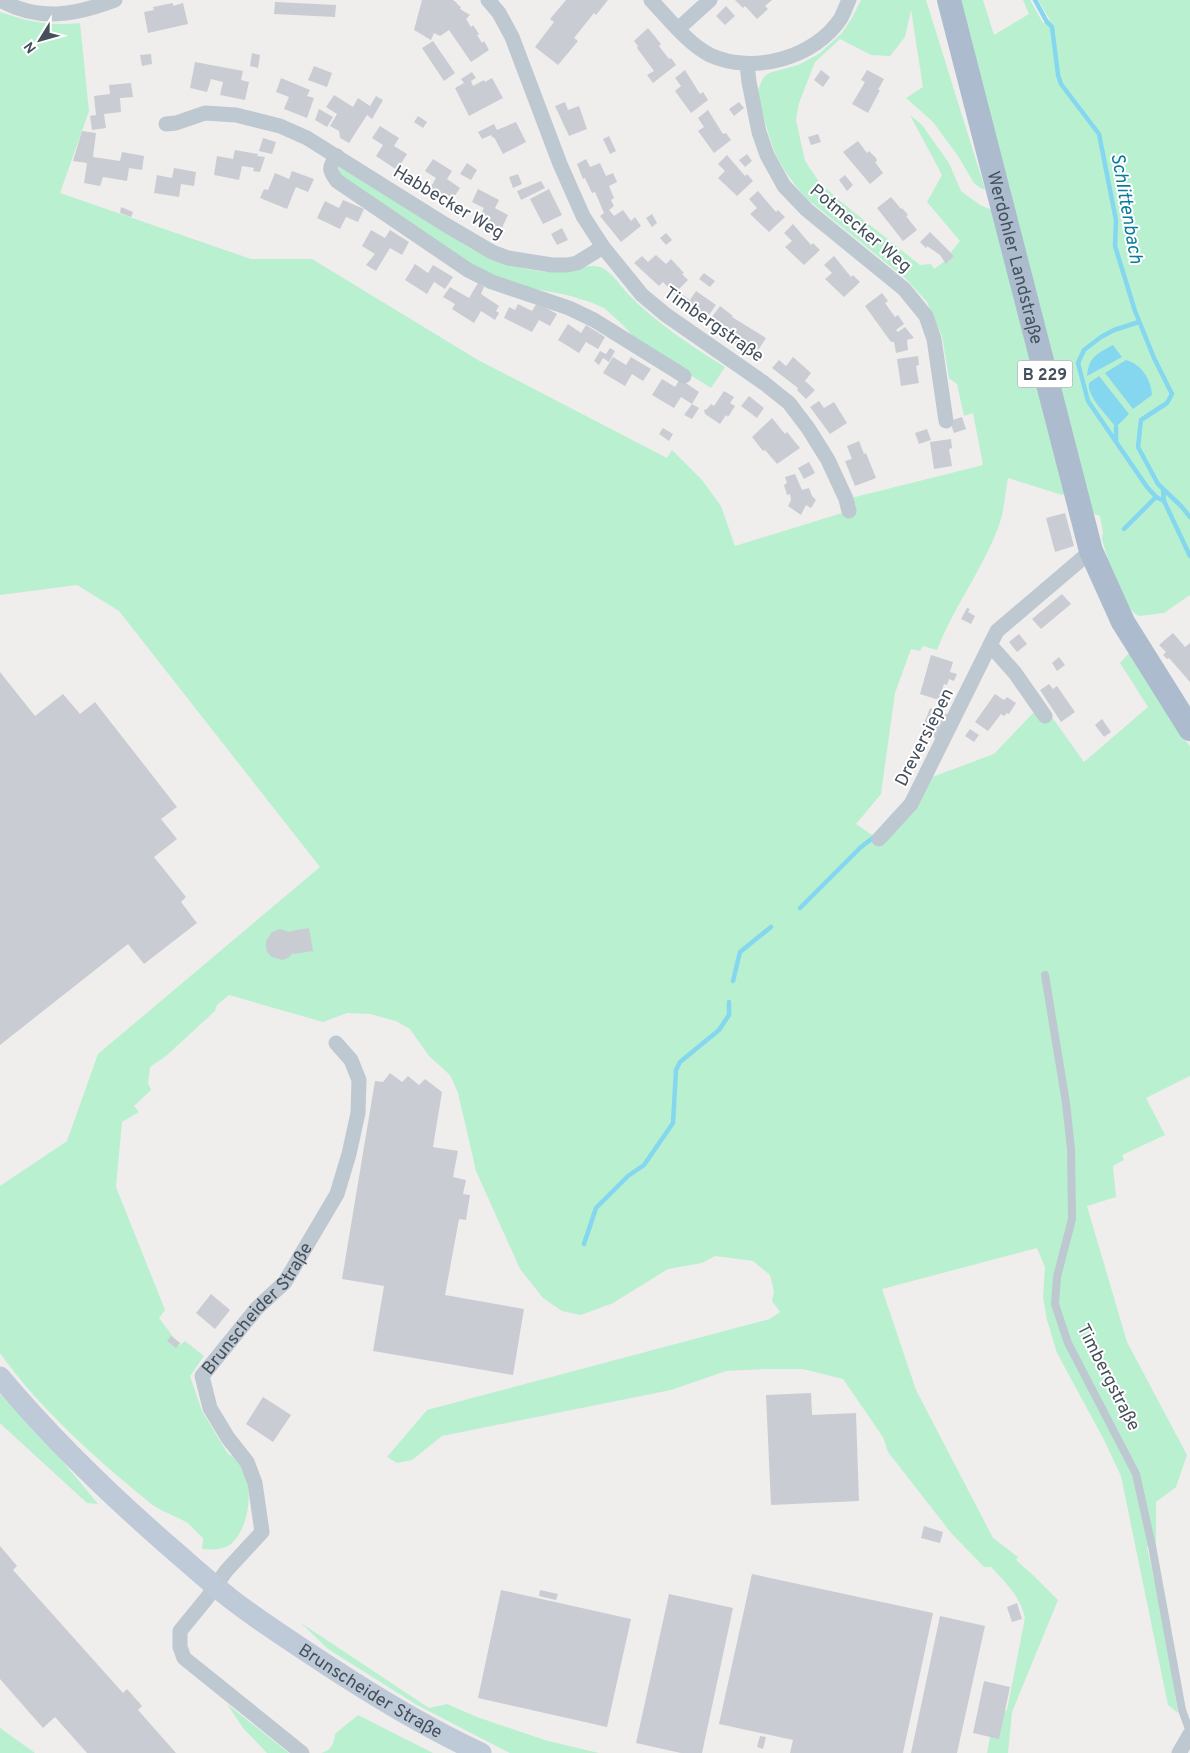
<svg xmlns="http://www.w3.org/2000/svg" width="1190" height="1753" font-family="Overpass,sans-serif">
	<rect width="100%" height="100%" fill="#f0eded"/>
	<g fill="#b9f0d0">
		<path d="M861 0H926L985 189H982L974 183 958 156 933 122 906 98 923 87 911 10 905 37 890 56 871 55 840 39 815 62 799 103 796 120 805 161 820 183 840 201 920 265 931 264 934 269 945 261 947 263 954 256 951 252 960 241 927 202 942 175 910 115 922 125 949 163 961 191 980 205 992 210 1068 493 1062 495 1008 478C1005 494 1004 513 998 528 982 570 954 607 937 650L923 646 920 651 911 649 895 693 881 794 856 824 875 837 924 780 994 754 1034 712 1049 713 1084 762 1148 707 1120 663 1130 652 1190 747V1076L1146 1098 1165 1135 1122 1155 1124 1160 1113 1166 1116 1197 1087 1206 1127 1342 1187 1455 1176 1487 1156 1502V1545L1147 1547 1164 1625 1178 1713 1168 1705 1121 1476 1103 1438 1057 1353 1047 1320 1043 1297 1045 1267 1037 1248 882 1289 916 1390 993 1538 1018 1557 1016 1560 1035 1577 1058 1600 1012 1712 1008 1753H987L990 1737 1004 1712 1007 1710 1025 1618C1020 1596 1006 1583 991 1567H984L952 1534 888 1452 883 1437 843 1379 803 1369H765L726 1371 671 1390 442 1436 412 1460 397 1463 387 1457 427 1410 770 1319 780 1312 772 1301 774 1291 770 1275 753 1261 715 1256 702 1263 668 1269 613 1303 581 1315 562 1311 543 1298 520 1269 476 1171 458 1093 450 1075 429 1056 410 1029 396 1021 370 1014 347 1013 323 1022 229 995 217 1005 215 1011 166 1056 150 1067 148 1083 151 1090 134 1106 139 1112 122 1122 116 1187 165 1310 159 1318 174 1338 180 1343 179 1346 185 1341 204 1356 190 1376 202 1411 228 1454C257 1466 253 1524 232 1543 224 1550 212 1550 202 1549L203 1538C197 1533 192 1526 186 1522 174 1515 159 1511 149 1502 95 1458 41 1410 0 1353V1186L67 1141 98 1054 320 867 119 611 77 585 0 595V12C30 22 48 26 80 23L89 111 60 193 251 259H312L478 360 667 458 672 450 702 480 721 506 735 546 842 513 839 501 983 465 973 413 964 416 957 384 949 378 942 336 927 302 906 279 806 198 795 185 785 171 776 155 769 136 759 99 758 90 763 78 769 73 798 65 819 54 842 33 852 18Z"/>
		<path d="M960 0H983L994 35 1029 14 1023 0H1030L1043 23 1050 20 1038 0H1190V595L1164 613 1139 616 1137 613 1138 616 1128 607 1108 560 1102 539 1103 532 1100 516 1092 513Z"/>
		<path d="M340 167 468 247C495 261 527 273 559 272 571 272 588 263 600 267 611 271 620 285 627 293 656 323 690 345 725 367L711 388 638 342 622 324 604 308 590 302 567 295 520 286 482 273 347 182 337 171Z"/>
		<path d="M0 1394 59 1457 98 1504 87 1503 3 1426 0 1423Z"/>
		<path d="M301 1623 429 1708 447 1704 477 1717 548 1741 599 1753H510L504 1750 417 1705 328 1649Z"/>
		<path d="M227 1704 289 1753H267L243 1728Z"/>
		<path d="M358 1715 433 1753H321C331 1751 334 1744 335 1734Z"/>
		<path d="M0 1728 35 1753H0Z"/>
	</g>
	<g fill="#85d7ef">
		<path d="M1113 345 1122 357 1087 376C1089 356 1097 354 1113 345Z"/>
		<path d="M1126 360C1141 364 1151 379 1152 395L1133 409 1105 373Z"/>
		<path d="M1099 376 1129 414 1116 427C1108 417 1086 395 1089 383Z"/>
	</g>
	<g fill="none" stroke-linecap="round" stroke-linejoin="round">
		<g stroke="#85d7ef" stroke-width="4.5">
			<path d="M1035 0 1047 22 1052 27 1058 75 1061 84 1099 134 1116 220 1115 246 1135 311 1154 358 1172 394 1167 403 1141 420 1138 447 1158 484 1181 506 1190 517"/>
			<path d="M1139 322 1114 330 1101 337 1084 350 1078 363 1088 401 1147 487 1156 497 1164 501"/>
			<path d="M1116 427V440"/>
			<path d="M1163 489 1164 501 1190 556"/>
			<path d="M1124 529 1156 497"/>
			<path d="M800 908 861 847 874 837"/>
			<path d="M733 981 740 952 771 927"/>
			<path d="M584 1244 596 1208 628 1176 644 1165 673 1123 676 1070 680 1062 719 1030 729 1015V1002"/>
		</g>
	</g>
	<g fill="#caccd3">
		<path d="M422 0H453L457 3V4L461 7 460 9 470 15 466 19 471 27 473 25 479 34 477 35 482 43 484 41 489 50 471 62 449 30 440 36 434 33 431 40 414 30Z"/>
		<path d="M566 0H608L596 15 594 13 574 38 578 41 558 65 535 47 554 22 550 19Z"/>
		<path d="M735 0H772L765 6 768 9 757 19 745 6 743 8Z"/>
		<path d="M275 2 336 5 335 17 274 14Z"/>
		<path d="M173 3V6L183 3 188 24 148 33 144 12 154 10 153 7Z"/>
		<path d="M726 6 735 16 725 25 716 16Z"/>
		<path d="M648 28 661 44 659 46 669 59 671 58 676 65 653 83 647 75 654 71 637 48 638 46 634 41Z"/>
		<path d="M433 41 455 73 444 81 422 48Z"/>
		<path d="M252 53 260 55 258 68 250 66Z"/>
		<path d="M151 54 152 64 142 66 140 55Z"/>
		<path d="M195 62 243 71 241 80 249 82 245 100 220 95 223 82 211 79 207 92 190 88Z"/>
		<path d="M314 66 332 73 327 87 308 80Z"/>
		<path d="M685 70 700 94 703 92 708 100 691 113 675 91 681 86 675 78Z"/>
		<path d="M821 70 830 77 823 87 814 80Z"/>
		<path d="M867 70 884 79 878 90H880L868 113 852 104 865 82 861 80Z"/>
		<path d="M472 72 476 78 471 81 473 86 484 80 485 82 492 78 503 98 469 116 455 88 464 83 461 79Z"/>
		<path d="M281 78 310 90 307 96 314 98 307 118 284 109 289 97 276 92Z"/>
		<path d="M131 83 133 97 120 98 121 112 104 114 106 128 92 130 90 116 96 115 94 96 110 94 109 85Z"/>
		<path d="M334 95 353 107 358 98 370 106 376 96 383 100 372 119 367 115 349 143 340 138 339 131 330 126 337 114 326 107Z"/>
		<path d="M565 102 568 110 579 106 587 129 569 136 555 106Z"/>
		<path d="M739 102 744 108 734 116 729 109Z"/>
		<path d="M319 109 333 117 327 127 315 120Z"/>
		<path d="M708 110 723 134 726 133 731 140 714 153 698 131 704 127 698 118Z"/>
		<path d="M418 116 427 122 423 128 414 122Z"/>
		<path d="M516 122 526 142 503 154 494 137 493 138 491 135 482 139 478 132 494 124 497 130Z"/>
		<path d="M380 126 399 138 394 146 407 154 397 170 376 156 383 145 372 138Z"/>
		<path d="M82 131 96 133 93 157 120 161 122 152 144 156 142 170 129 168 127 181 103 177 100 186 84 183 87 163 73 161Z"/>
		<path d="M818 134 821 142 811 145 808 137Z"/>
		<path d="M609 136 616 151 610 154 603 139Z"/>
		<path d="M263 138 276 142 272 154 259 151Z"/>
		<path d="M858 141 867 153 869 151 876 158 877 161 875 162 883 173 870 184 843 152Z"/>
		<path d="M235 150 258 154 257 156 265 157 260 172 253 171 254 168 242 166 239 180 214 175 217 156 233 159Z"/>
		<path d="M747 154 752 161 745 167 739 160Z"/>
		<path d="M727 155 745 176 747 174 753 181 737 196 718 178 725 171 718 164Z"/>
		<path d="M433 159 452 171 447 179 460 188 450 203 429 190 436 178 425 171Z"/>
		<path d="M586 159 590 167 600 163 606 176 613 173 617 182 609 186 614 198 611 200 614 206 609 210 614 216 623 210 631 221 635 217 641 226 621 242 600 216 604 213 595 192 592 193 585 178 583 179 577 164Z"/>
		<path d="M467 163 477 170 471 180 460 174Z"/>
		<path d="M174 168 196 172 194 186 181 184 179 197 154 193 157 175 172 178Z"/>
		<path d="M292 171 314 179 308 192 296 187 287 209 260 198 264 189 268 190 275 173 289 179Z"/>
		<path d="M518 174 522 184 513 188 509 177Z"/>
		<path d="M845 175 853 185 847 191 839 180Z"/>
		<path d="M541 181 545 188 521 200 517 191Z"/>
		<path d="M478 189 499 200 495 208 508 215 500 232 478 220 484 208 472 202Z"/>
		<path d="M549 189 562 215 543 224 530 199Z"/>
		<path d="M758 191 776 212 778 210 785 217 769 232 750 214 757 208 749 199Z"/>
		<path d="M891 197 901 209 902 208 908 215 906 216 917 230 903 241 877 208Z"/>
		<path d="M343 200 364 209 358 222 346 217 340 229 317 218 325 201 339 208Z"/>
		<path d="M121 207 133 212 131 217 120 213Z"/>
		<path d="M652 214 657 223 652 227 646 218Z"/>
		<path d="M793 224 811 245 813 243 820 250 804 265 785 247 792 241 784 233Z"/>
		<path d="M562 228 568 240 557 245 551 234Z"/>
		<path d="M371 230 385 238 390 230 409 242 402 255 390 248 376 271 366 265 375 254 362 246Z"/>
		<path d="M930 232 954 256 946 264 940 255 927 246 926 248 920 242Z"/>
		<path d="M666 233 672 240 666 245 660 238Z"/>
		<path d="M656 255 666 264 671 259 684 273 682 274 688 280 674 294 663 282 659 286 634 263 642 256 648 262Z"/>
		<path d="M834 256 851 277 853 275 860 282 844 297 825 279 832 273 824 265Z"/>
		<path d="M415 264 428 273 433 265 453 277 445 289 434 282 427 294 405 280Z"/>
		<path d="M704 273 715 281 710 287 699 279Z"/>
		<path d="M478 283 484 287 481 294 499 306 496 311 499 313 495 320 481 311 474 323 452 309 455 304 443 297 450 287 469 298Z"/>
		<path d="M696 291 716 305 704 322 691 312 690 314 676 304 683 295 690 300Z"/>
		<path d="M882 293 888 301 885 303 895 317 898 315 904 324 896 330 898 332 905 327 914 338 907 340 908 350 896 353 894 342H891L865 306Z"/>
		<path d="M537 303 557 314 550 326 539 320 532 332 504 318 509 307 515 310 518 304 532 311Z"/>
		<path d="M720 306 733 316 732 317 766 338 755 355 742 346 741 348 726 339 731 332 711 318Z"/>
		<path d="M568 324 581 333 586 325 605 337 598 349 586 342 579 353 558 340Z"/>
		<path d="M610 348 615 351 609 362 603 358 599 365 594 361 600 351 606 354Z"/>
		<path d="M918 356 919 365 916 366 919 383 901 386 897 359Z"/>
		<path d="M613 357 626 365 631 357 651 369 643 381 632 374 625 386 603 373Z"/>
		<path d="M793 357 811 373 805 381 815 390 806 399 797 390 798 388 772 368 779 360 786 366Z"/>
		<path d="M662 379 675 387 680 379 699 392 692 404 699 408 692 419 684 415 692 404 681 397 674 408 652 395Z"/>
		<path d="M724 391 734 397 730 403 735 406 728 417 726 415 720 424 705 414 704 410 707 409 711 404 714 406Z"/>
		<path d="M749 396 764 408 757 418 741 406Z"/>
		<path d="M819 401 824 408 834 402 847 423 830 434 810 407Z"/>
		<path d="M962 417 966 429 954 433 950 421Z"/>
		<path d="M772 418 785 434 787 432 800 448 777 464 765 450 763 451 752 437Z"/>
		<path d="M663 428 673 434 669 441 659 434Z"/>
		<path d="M927 429 931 440 919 444 915 433Z"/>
		<path d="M951 439 952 448 949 449 952 466 934 469 930 442Z"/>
		<path d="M859 441 864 454 866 453 876 478 855 486 845 461 852 459 847 446Z"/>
		<path d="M809 462 815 473 804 479 798 468Z"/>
		<path d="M795 474 802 490 809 488 812 496 816 500 811 508 806 505 801 515 788 506 791 500 790 494 787 495 784 485 787 483 785 477Z"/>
		<path d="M1065 513 1074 546 1055 552 1046 518Z"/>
		<path d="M1062 594 1071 604 1041 629 1032 619Z"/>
		<path d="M967 608 970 609 968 612 975 616 971 624 961 619Z"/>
		<path d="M1173 633 1185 647 1190 643V682L1169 658 1167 659 1163 655 1166 652 1159 645Z"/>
		<path d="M1019 634 1027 644 1017 652 1009 642Z"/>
		<path d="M931 655 953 662 950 672 957 674 954 681 949 679 947 685 944 684 939 700 920 694Z"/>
		<path d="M1059 657 1065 665 1057 671 1052 663Z"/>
		<path d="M0 672 35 716 63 694 80 714 95 702 177 807 161 819 177 839 154 857 186 897 181 902 197 923 144 964 128 944 0 1045Z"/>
		<path d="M1049 684 1053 689 1057 686 1075 712 1061 722 1040 690Z"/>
		<path d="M995 694 1004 700 1007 697 1016 703 1009 714 1007 713 1004 716 1001 714 988 731 975 722Z"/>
		<path d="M930 708 952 716 940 740 933 737 935 731 923 726Z"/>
		<path d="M1102 719 1111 732 1104 737 1095 725Z"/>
		<path d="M970 729 979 735 974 742 965 736Z"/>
		<path d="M309 928 313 951 294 954 293 953 288 958 282 960 272 957 267 952 266 948V941L272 932 280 929 289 932 291 931Z"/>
		<path d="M390 1073 402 1082 408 1076 419 1085 425 1079 442 1092 433 1147 458 1151 453 1177 466 1180 463 1194 470 1195 466 1220 459 1219 445 1295 524 1309 513 1375 373 1351 384 1286 342 1279 375 1081 383 1082Z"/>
		<path d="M211 1294 230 1310 215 1329 196 1313Z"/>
		<path d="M171 1336 180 1343 176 1348 167 1341Z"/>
		<path d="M811 1393 812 1415 856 1413 859 1501 771 1505 766 1395Z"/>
		<path d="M263 1397 291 1415 273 1442 246 1424Z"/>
		<path d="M924 1526 943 1532 940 1543 921 1538Z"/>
		<path d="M0 1546 17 1566 13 1570 123 1693 127 1689 142 1706 138 1710 176 1753H87L55 1717 43 1728 0 1679Z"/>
		<path d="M752 1574 933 1613 903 1753H790L793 1740 719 1724Z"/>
		<path d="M501 1590 631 1619 607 1727 478 1698Z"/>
		<path d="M540 1590 558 1594 556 1600 539 1596Z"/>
		<path d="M669 1594 733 1608 702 1753H681L636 1743Z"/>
		<path d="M1017 1603 1022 1619 1012 1622 1007 1607Z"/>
		<path d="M940 1616 985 1626 957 1753H911Z"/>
		<path d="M984 1681 1010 1687 999 1739 973 1733Z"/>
		<path d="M760 1736 766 1737 763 1749 757 1747Z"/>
	</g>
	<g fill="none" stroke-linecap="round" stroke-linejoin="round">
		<path stroke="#bdc8d1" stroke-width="8" d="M1045 975 1066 1103 1071 1149 1072 1219 1057 1277 1055 1304 1068 1343 1136 1474 1152 1546 1182 1710 1190 1732"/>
		<g stroke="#bdc8d1" stroke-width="15">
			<path d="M0 0C39 22 75 15 115 0"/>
			<path d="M488 0 499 13 512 37 560 164 583 216 603 247 642 295 666 315 764 383 789 403 808 428 828 460 846 499 849 511"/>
			<path d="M651 0C668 18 688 44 710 55 753 75 815 58 841 18 844 12 846 6 849 0"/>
			<path d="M678 29 710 0"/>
			<path d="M747 64 749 82 759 132 767 155 784 186 807 210 904 289 926 316 934 339 946 421"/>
			<path d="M166 124 176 123 205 113 236 115 280 126 307 138 446 225 492 252 508 258 552 265H567L577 263 603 247"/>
			<path d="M337 156C329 168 328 169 337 181L468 270 492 282 569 308 594 320 684 376"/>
			<path d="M990 645 1015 673 1045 716"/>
			<path d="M879 839 911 804 997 631 1091 551"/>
			<path id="s1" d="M302 1753 184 1658 180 1647V1631L207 1598 226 1571 262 1532 255 1483 247 1462 228 1438 210 1408 202 1376 257 1308 285 1282 337 1194 349 1154 358 1113 359 1080 351 1060 336 1043"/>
			<path d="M1179 1753 1190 1734"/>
		</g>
		<path stroke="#bfcad8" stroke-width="21" id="s2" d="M0 1377C52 1439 110 1495 171 1548 191 1565 210 1583 231 1599 263 1624 297 1645 330 1667 379 1699 429 1729 481 1753"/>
		<path stroke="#acbcce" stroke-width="24" id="s3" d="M949 0 1091 551 1123 622 1190 729"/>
	</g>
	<g text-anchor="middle" stroke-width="4" stroke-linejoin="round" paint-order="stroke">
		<rect fill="#fff" stroke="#7d848d" stroke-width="1" x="1017.5" y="360.5" width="55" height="27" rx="4"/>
		<g font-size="16" font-weight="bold" fill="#45505c">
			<text x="1045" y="380">B 229</text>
		</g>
		<g font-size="18" fill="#45505c" stroke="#fff">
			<text transform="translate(449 202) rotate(31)" y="6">Habbecker Weg</text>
			<text transform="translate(861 228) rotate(40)" y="6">Potmecker Weg</text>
			<text dy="6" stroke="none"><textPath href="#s3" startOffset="266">Werdohler Landstraße</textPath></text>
			<text transform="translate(714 324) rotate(35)" y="6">Timbergstraße</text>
			<text transform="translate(924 737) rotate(-63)" y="6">Dreversiepen</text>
			<text dy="6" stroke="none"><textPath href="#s1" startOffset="566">Brunscheider Straße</textPath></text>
			<text transform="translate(1109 1377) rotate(63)" y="6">Timbergstraße</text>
			<text dy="6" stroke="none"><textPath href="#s2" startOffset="488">Brunscheider Straße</textPath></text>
		</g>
		<g font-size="19" font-style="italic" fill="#087b9d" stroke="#fff">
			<text transform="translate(1128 208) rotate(80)" y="7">Schlittenbach</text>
		</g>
	</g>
	<g transform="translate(40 40) rotate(233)" stroke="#ffffff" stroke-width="4" paint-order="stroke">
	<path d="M0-4L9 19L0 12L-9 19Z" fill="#45505c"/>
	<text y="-8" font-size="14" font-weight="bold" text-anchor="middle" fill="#45505c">N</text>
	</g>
</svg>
